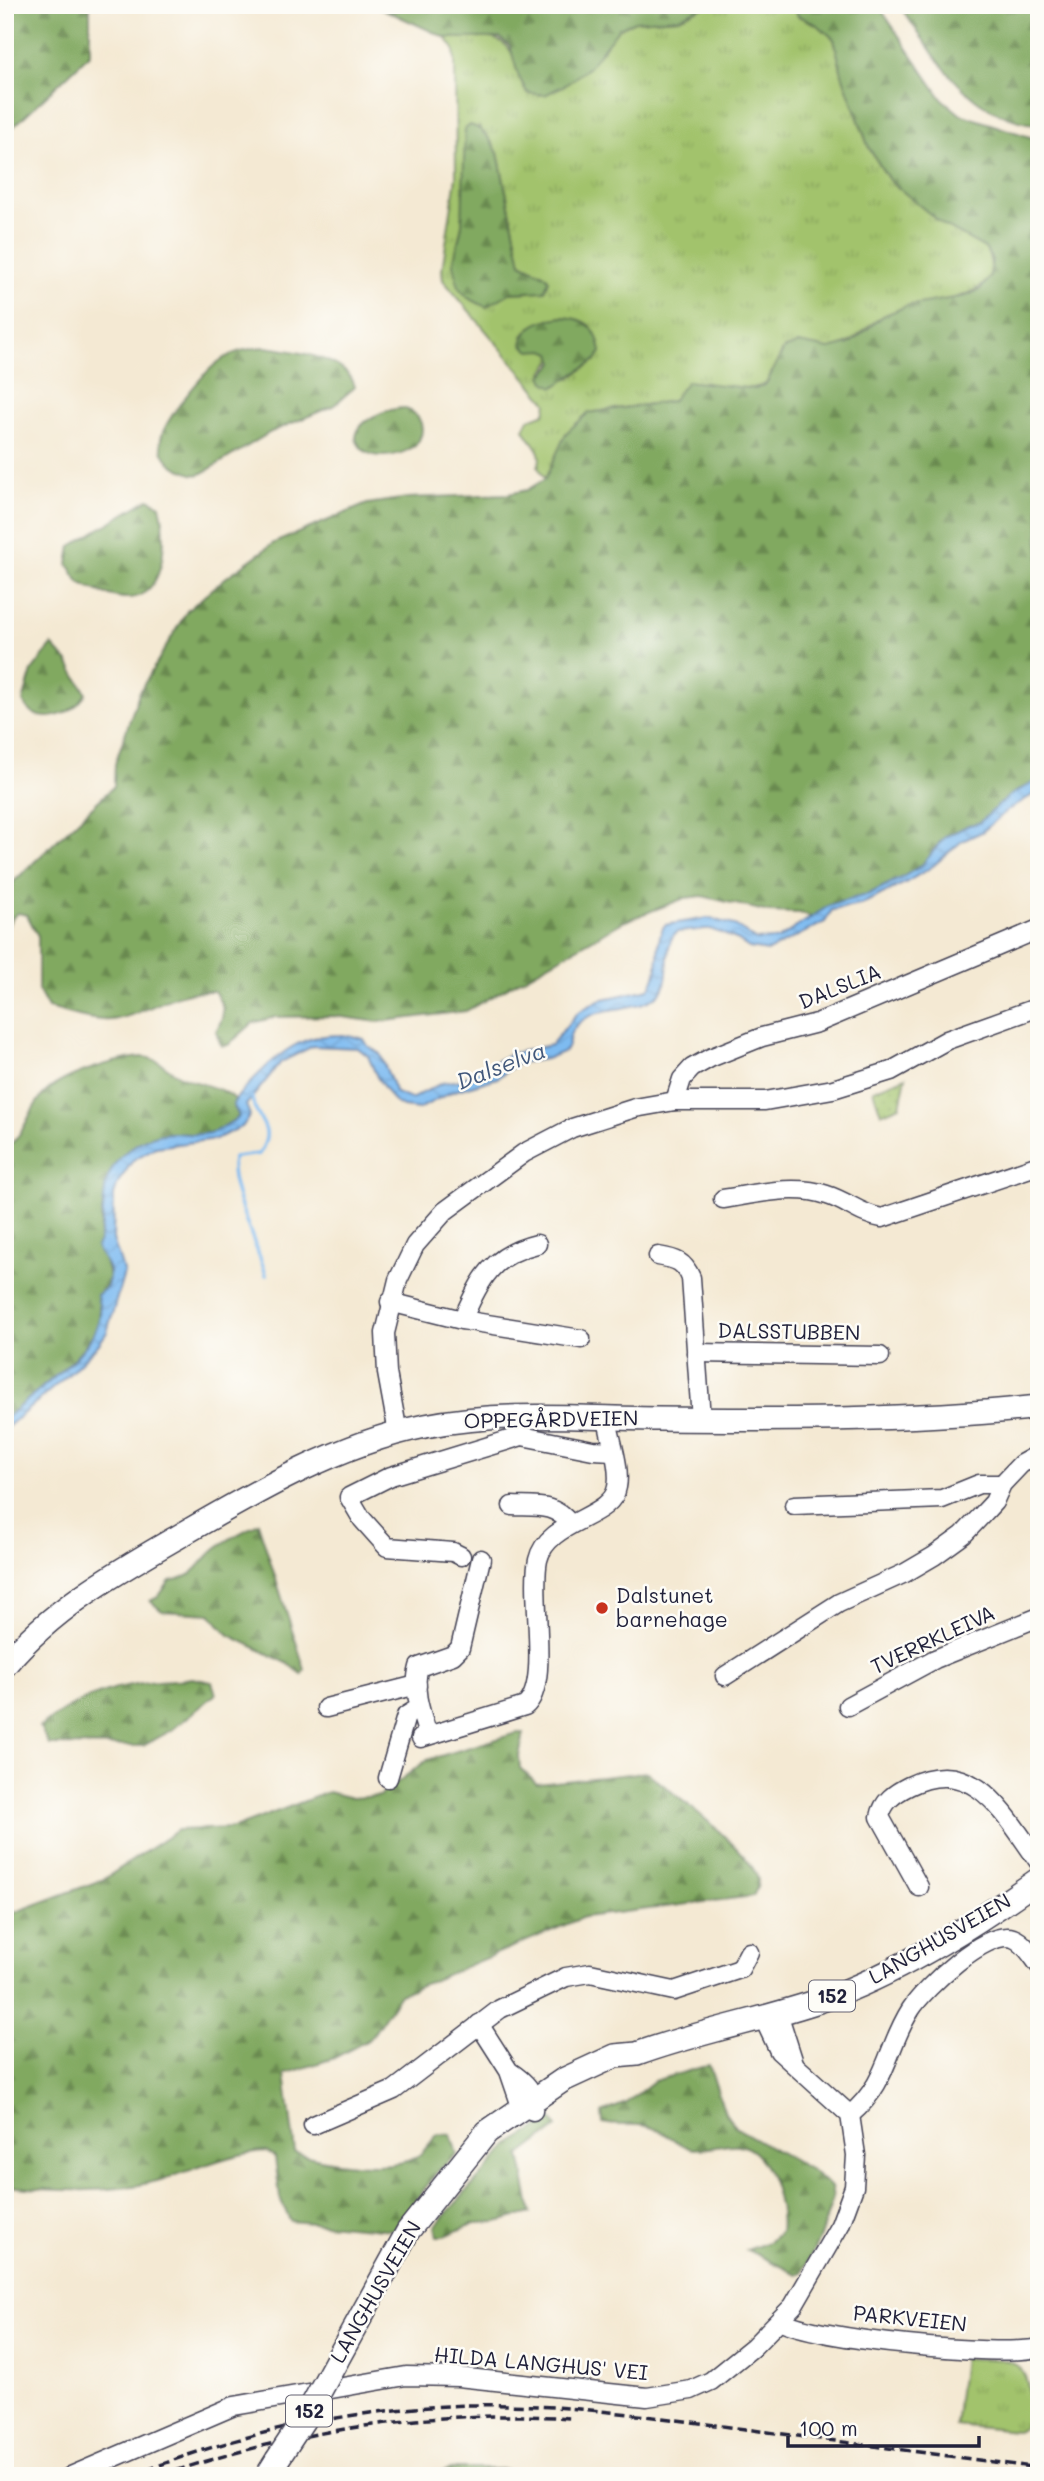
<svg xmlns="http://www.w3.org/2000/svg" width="1044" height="2481" font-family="Mali,sans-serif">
	<defs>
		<pattern id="grass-tufts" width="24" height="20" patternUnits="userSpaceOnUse" patternTransform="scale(1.75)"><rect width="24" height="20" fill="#a2c36c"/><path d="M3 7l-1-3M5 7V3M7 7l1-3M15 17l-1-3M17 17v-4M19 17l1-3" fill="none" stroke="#8ba75e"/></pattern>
		<pattern id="forest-firs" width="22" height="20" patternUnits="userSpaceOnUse" patternTransform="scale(1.75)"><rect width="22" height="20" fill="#81a960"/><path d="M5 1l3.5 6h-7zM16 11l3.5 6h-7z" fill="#698950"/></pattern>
		<pattern id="park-dots" width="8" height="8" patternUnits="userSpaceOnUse" patternTransform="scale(1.75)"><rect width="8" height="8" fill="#a2c36c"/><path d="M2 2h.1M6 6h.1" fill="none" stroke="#8ba75e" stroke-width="1.8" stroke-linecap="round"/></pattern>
		<pattern id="water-waves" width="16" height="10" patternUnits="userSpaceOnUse" patternTransform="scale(1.75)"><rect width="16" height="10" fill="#7ebbf1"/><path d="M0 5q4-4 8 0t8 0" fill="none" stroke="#6da0d0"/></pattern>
	</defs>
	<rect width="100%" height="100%" fill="#fdfcf7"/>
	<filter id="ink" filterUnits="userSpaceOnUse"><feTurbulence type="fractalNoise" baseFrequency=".0143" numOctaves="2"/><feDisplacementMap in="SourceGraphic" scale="14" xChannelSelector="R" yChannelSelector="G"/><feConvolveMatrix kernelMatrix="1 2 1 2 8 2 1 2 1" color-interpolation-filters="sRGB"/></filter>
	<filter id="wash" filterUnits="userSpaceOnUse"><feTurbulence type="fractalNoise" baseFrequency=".00686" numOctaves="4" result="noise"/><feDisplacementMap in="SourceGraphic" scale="28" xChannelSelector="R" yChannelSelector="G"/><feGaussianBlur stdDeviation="1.57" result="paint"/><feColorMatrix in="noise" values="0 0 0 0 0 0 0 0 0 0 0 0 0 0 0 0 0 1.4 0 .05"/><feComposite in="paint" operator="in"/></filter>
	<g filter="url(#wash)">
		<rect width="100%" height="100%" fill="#f4e9d3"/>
		<g fill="url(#grass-tufts)" stroke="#627254" stroke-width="2" fill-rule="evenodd">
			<path d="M707 5H793L798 16 818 25 834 39 842 74 869 148 889 180 985 248C1017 304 915 300 885 315 865 326 855 345 831 349 811 352 805 341 784 348L766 384C746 393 723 388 703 382L672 401 588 413 545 479 538 467C545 450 531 444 524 429L529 419 545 413 547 403 443 280 442 270 456 177 455 60 454 49 446 38C473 39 504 29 514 58L607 40 619 28 635 21 679 18ZM479 127 498 153 521 263 545 275 531 292 510 293 453 265 462 225 465 180ZM561 317C591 319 590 326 601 352L596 360 570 378 543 372 554 358 551 353 523 336 531 327Z"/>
			<path d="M963 2358C1000 2361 1026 2351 1029 2396 1029 2408 1031 2418 1023 2428L1016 2431 955 2425Z"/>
		</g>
		<g fill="url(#forest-firs)" stroke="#52664e" stroke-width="2">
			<path d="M5 5H90V54L5 135Z"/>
			<path d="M374 5H707L679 18 635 21 619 28 589 67 567 84 545 95 527 93 518 75 510 46 500 38H446Z"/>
			<path d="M793 5H878L942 99 960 114 1039 140V779L1009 796 979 823 968 825 940 842 922 865 903 877 869 894 830 905 813 918 800 913 769 912 702 896 685 898 623 922 466 1011 378 1022 335 1016 275 1017 253 1023 228 1045 221 1046 216 1031C226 1014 225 1007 214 991 169 990 156 1011 117 1019 97 1024 67 1012 48 1008L38 990V936L27 915 18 913C3 923 8 936 5 951V890L114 786 115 764 139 693 187 611 224 579 274 543 367 504 407 498 508 494 527 490 545 479 566 433 588 413 672 401 687 381 756 389 766 384 784 349 799 343 829 349 849 344 883 316 906 306 966 296 981 289 990 276 992 260 985 248 943 225 889 180 869 148 842 74 834 39 818 25 798 16Z"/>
			<path d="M899 5H1039V125C966 116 938 59 899 5Z"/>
			<path d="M470 125C485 129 491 141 498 153L521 263 545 275 549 280 545 291 510 293 486 307 468 298 459 288 453 265 462 225 465 129Z"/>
			<path d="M561 317C586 318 597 326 601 352L596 360 554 387 545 382 542 376 554 363 551 353 544 350 530 351 522 344C525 324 543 320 561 317Z"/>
			<path d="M265 347C290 350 348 357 355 387L333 406 271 432 203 473C193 477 188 472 178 468 166 462 156 447 163 432 171 413 206 368 224 358 236 351 251 348 265 347Z"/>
			<path d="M403 408C422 414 428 430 415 446 397 458 365 463 356 439 356 420 386 409 403 408Z"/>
			<path d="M149 499 160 505C166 530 168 580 141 595 124 604 94 590 79 582L68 564 71 546Z"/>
			<path d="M52 645 68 662 86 693C75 715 36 730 23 701L32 671Z"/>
			<path d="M141 1057C158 1058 162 1065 175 1073 194 1085 218 1084 235 1099L234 1106 239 1117C229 1123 217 1132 205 1134 191 1136 177 1131 162 1134 107 1145 102 1196 100 1243 100 1255 110 1265 109 1284 89 1306 108 1308 94 1332 74 1367 34 1391 5 1419V1148C25 1136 27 1113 42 1096 60 1075 115 1060 141 1057Z"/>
			<path d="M258 1523 305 1670 302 1675 287 1663 229 1635 210 1614 162 1611 150 1601 158 1597 170 1581C198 1576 196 1566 214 1550 226 1539 244 1532 258 1523Z"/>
			<path d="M192 1678 212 1682 216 1694 172 1730 143 1746 49 1745 40 1727C73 1701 107 1687 149 1682 163 1680 177 1681 192 1678Z"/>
			<path d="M517 1733H524L519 1756 520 1768 537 1784 647 1772C670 1791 756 1854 758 1881 758 1886 756 1891 753 1896L584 1917 400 1994 370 2039 334 2058 285 2074 295 2152C322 2162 387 2172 415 2158 423 2154 431 2141 438 2134L451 2135 457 2154 437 2172 394 2230 290 2221 280 2198 275 2157 267 2151C229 2153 193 2171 157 2181 108 2194 55 2191 5 2186V1916L104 1879 178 1830 234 1828 328 1792 352 1798 379 1796 427 1760Z"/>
			<path d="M709 2065 725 2113 735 2127 811 2170 831 2187 833 2198 819 2240 802 2272 797 2274 747 2250 769 2242 780 2232C784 2207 769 2150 739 2145 724 2143 705 2152 690 2148 675 2143 663 2129 646 2126 632 2123 618 2127 603 2123L602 2113 626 2103 654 2081Z"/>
			<path d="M552 2119 557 2127 520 2155 531 2213 497 2222 475 2223 444 2236H437L435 2226 509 2145Z"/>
			<path d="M452 2469H506L510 2476H422Z"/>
		</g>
		<path fill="url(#park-dots)" stroke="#627254" stroke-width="2" d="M906 1077 900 1106 881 1114 873 1090Z"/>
		<path fill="url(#water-waves)" stroke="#506e96" stroke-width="2" d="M1039 779V791L1008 810 982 832 962 841 933 866 905 883 860 905 832 910 825 922 768 951 749 948 734 938 710 929 677 932C661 944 674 977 660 993 640 1015 592 1001 572 1031 568 1037 570 1045 565 1051L546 1059 518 1063 497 1078 451 1092 419 1109 403 1107 394 1102 377 1077 368 1056 358 1048 313 1046 281 1062 246 1105 250 1115 243 1126 216 1139 156 1147 133 1160 118 1183 114 1195 113 1239 124 1273 107 1332 98 1345 68 1375 5 1429V1419C31 1394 95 1353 100 1316 102 1308 97 1302 97 1295L107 1287C114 1264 103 1263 96 1247 105 1235 101 1199 107 1180 116 1153 145 1134 171 1133 184 1133 197 1136 209 1133 219 1131 229 1123 238 1118L239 1116 233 1104C238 1094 247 1087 254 1079 287 1044 315 1027 364 1039L368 1046 380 1054 396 1093 411 1099 442 1083 460 1080 510 1054 551 1045 577 1013 599 1000 649 989C664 968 653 940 665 925L708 918 734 925 756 940 778 939 830 905 869 894 903 877 922 865 945 837 969 825 979 823 1009 796Z"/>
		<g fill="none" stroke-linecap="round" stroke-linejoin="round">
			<path stroke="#7ebbf1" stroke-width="3.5" d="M252 1097C254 1122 278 1125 259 1154L235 1157C221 1171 261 1255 266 1275"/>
		</g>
	</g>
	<g filter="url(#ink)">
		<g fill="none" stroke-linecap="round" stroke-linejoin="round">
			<defs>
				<g id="minor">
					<path d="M675 1101 682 1079 692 1068 710 1058 762 1037 817 1023 1039 929"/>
					<path d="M723 1199C756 1194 794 1184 827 1195 847 1201 861 1215 882 1218L1039 1165"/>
					<path d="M658 1256C676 1259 684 1261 691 1278L701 1419"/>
					<path d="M390 1302 462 1320 581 1339"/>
					<path d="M462 1320C481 1279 491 1255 537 1244"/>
					<path d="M696 1353 880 1356"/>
					<path d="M398 1433 387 1373 385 1333 398 1280 415 1245 445 1211 524 1153 572 1128 635 1108 675 1101H765L833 1089 891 1071 947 1040 1039 1007"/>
					<path d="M794 1505 942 1499 979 1484H1002"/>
					<path d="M512 1506C536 1507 555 1503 570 1524"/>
					<path d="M461 1556 453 1552 387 1547 362 1519 349 1497 391 1476 522 1436 593 1450 613 1451"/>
					<path d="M725 1676 839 1603 905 1573 934 1556 963 1535 981 1516 994 1502 1002 1484 1021 1464 1039 1454"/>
					<path d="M848 1706 935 1659 1039 1617"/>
					<path d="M326 1708 417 1685"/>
					<path d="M428 1735C421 1713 412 1690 419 1667L453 1655 460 1648 481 1559"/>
					<path d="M421 1738 525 1706C551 1685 530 1596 538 1560 547 1520 612 1519 617 1487 621 1467 610 1439 607 1418"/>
					<path d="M388 1778 406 1716 419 1708"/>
					<path d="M919 1887 880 1817C883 1801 895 1793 909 1786 975 1753 1006 1817 1039 1862"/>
					<path d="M778 2013 794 2063"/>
					<path d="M479 2024 509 2071 521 2106 533 2111C535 2091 526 2082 509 2071"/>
					<path d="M850 2115C889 2082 886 2048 911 2009 925 1988 986 1929 1013 1938 1024 1942 1032 1956 1039 1965"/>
					<path d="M313 2125 394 2090 500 2009 566 1977 590 1973 674 1991 740 1969 749 1952"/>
					<path d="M780 2320C815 2340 998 2357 1039 2348"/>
					<path d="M71 2476 234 2406 406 2376 458 2377 647 2397 691 2390 711 2381 753 2347 793 2306 840 2225 854 2187 856 2155 850 2115 779 2051 763 2017"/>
				</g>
				<g id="major">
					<path d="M5 1665C54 1607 119 1571 183 1534 257 1491 340 1443 425 1426 501 1411 580 1418 657 1419 784 1420 913 1421 1039 1407"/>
					<path d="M337 2360 408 2231 487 2132 563 2080 615 2056 637 2054C702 2030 771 2019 836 1995 907 1968 977 1923 1039 1879"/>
					<path d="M267 2476 277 2460"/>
				</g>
			</defs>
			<use href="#minor" stroke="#424052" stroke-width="21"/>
			<use href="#major" stroke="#424052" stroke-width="26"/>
			<use href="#minor" stroke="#fff" stroke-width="18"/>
			<use href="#major" stroke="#fff" stroke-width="23"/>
			<g stroke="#22223b" stroke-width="3.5" stroke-dasharray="10 5" stroke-linecap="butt">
				<path d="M132 2476C239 2432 356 2408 471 2405 563 2403 654 2417 745 2429 843 2442 941 2455 1039 2468"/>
				<path d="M161 2476C292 2430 431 2409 570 2418"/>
			</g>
			<defs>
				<path id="major-bridge" d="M277 2460 308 2413 337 2360"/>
			</defs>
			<use href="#major-bridge" stroke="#424052" stroke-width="26" stroke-linecap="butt"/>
			<use href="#major-bridge" stroke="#fff" stroke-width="23"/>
		</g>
	</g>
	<circle fill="#c8321e" stroke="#fdfcf7" stroke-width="2.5" cx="602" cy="1608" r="7"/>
	<g text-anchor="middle" stroke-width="5" stroke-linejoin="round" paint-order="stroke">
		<g fill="#fdfcf7" stroke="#646373" stroke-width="2">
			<rect x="809" y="1980.5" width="46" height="31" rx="5"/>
			<rect x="286" y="2395.5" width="46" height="31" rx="5"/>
		</g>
		<g font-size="19" font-weight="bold" fill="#22223b">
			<text x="832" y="2003">152</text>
			<text x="309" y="2418">152</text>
		</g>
		<g font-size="21" fill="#22223b" stroke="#fdfcf7">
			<text transform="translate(840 987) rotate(-22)" y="7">DALSLIA</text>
			<text transform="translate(789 1332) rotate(1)" y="7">DALSSTUBBEN</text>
			<text transform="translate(551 1420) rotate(-1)" y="7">OPPEGÅRDVEIEN</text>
			<text transform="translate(933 1640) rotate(-25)" y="7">TVERRKLEIVA</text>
			<text transform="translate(940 1939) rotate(-30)" y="7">LANGHUSVEIEN</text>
			<text transform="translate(376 2292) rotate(-60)" y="7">LANGHUSVEIEN</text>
			<text transform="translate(910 2319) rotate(6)" y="7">PARKVEIEN</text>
			<text transform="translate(541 2364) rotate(5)" y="7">HILDA LANGHUS' VEI</text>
		</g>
		<g font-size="21" fill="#22223b" stroke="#fdfcf7" text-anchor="start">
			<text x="616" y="1603">Dalstunet<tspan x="616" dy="24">barnehage</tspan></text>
		</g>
		<g font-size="23" font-style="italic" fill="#42587b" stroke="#fdfcf7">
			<text transform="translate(501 1066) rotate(-21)" y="8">Dalselva</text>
		</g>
	</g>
	<rect width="1044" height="2481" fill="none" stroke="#fdfcf7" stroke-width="28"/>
	<path d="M788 2436v10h191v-10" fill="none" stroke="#22223b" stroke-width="3.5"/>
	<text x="799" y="2436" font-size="21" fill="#22223b" stroke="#fdfcf7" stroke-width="5" paint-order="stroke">100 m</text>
</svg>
